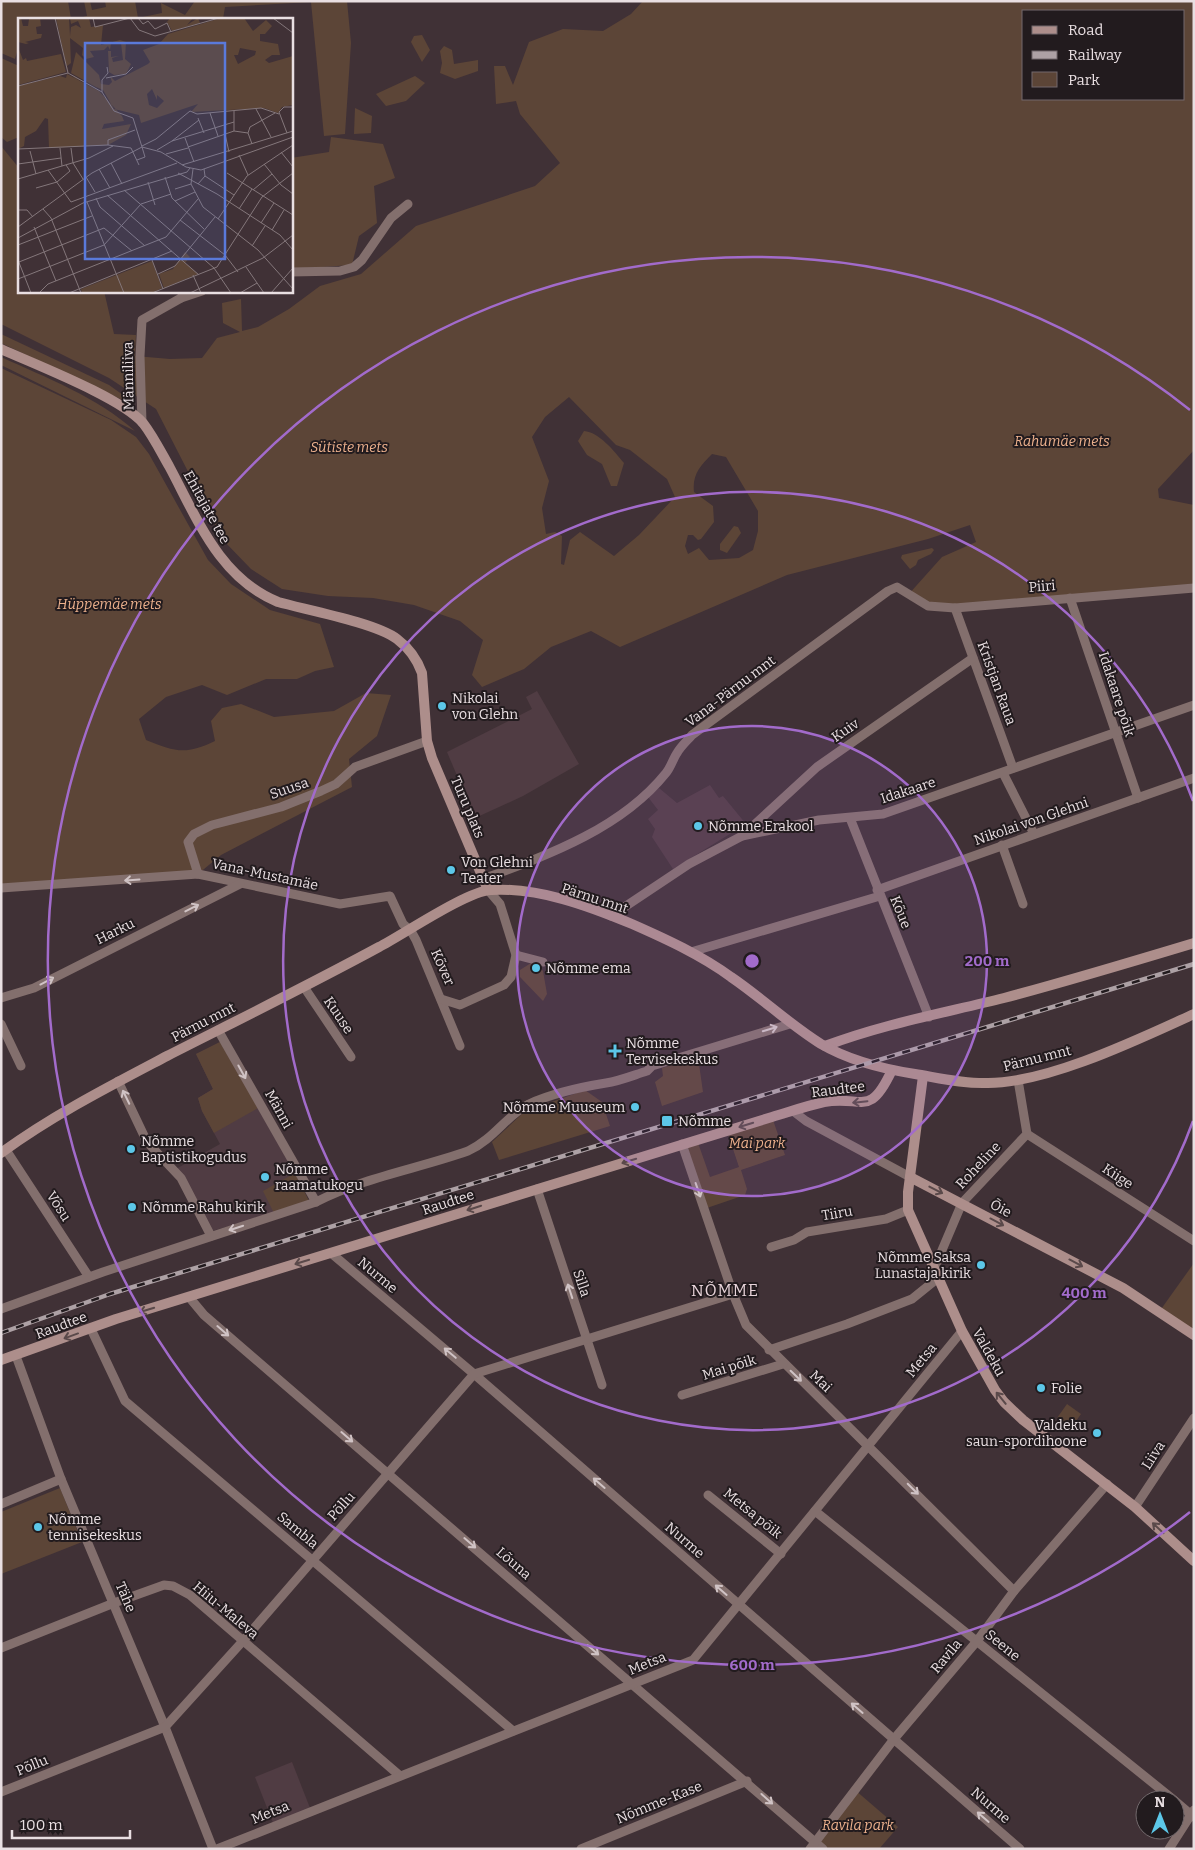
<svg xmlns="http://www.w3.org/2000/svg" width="1195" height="1850" font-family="Bitter,serif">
	<rect width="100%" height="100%" fill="#403136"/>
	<g fill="#503c43">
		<path d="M537 691 579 764 523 796 475 818 447 752 532 709 526 697Z"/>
		<path d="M710 785 719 798 723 796 746 824 673 869 652 837 655 829 648 819 658 810 648 797 659 788 677 803Z"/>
		<path d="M220 1042 295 1173 274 1213 212 1231 176 1169 220 1144 202 1111 198 1098 213 1089 196 1054Z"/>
		<path d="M292 1762 310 1808 273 1823 255 1777Z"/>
	</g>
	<g fill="#5c4537" fill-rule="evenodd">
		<path d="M1 1H68L71 19H19V45L15 59 1 53Z"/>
		<path d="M84 1H90L92 10 106 7 105 1H135L138 18 162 13 161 3 185 15 195 1H347L351 43 345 134 324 136 311 2 225 7 223 19H75L87 16Z"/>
		<path d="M643 1H1194V450L1158 489 1159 498 1194 505V588L928 606 908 595 942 557 976 542 970 525 928 539 787 575 620 647 591 631 551 647 524 669 482 687 472 675 483 640 460 621 414 605 373 598 328 596 282 589 251 569 223 540 156 409 109 378 1 324V146L19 168V291H104L114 334 136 335 135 356 170 359 202 358 217 338 240 332 223 323 222 303 241 299 242 331 258 327 289 309 320 286 361 274 416 226 535 186 560 163 520 114 516 101 496 104 494 66H505L513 85 529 42 563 29 603 31 631 14ZM1024 11H1184V99H1024ZM569 397 616 445 630 450 667 479 675 497 639 535 614 556 580 532 570 540 564 565 561 564 562 536 555 532 546 534 542 508 549 481 532 437 545 417ZM712 454 726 457 758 511V531L753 550 739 558 709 560 699 548 688 554 685 546 688 535H693L698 540 701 539 714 522 713 506 694 492C692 475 700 466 712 454Z"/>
		<path d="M422 35 430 50 422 62 411 42 414 36Z"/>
		<path d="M444 46 452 50 454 64 478 60V71L455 79 440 73 442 63 440 51Z"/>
		<path d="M1 58 19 66V137L7 142 1 137Z"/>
		<path d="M415 76 425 83 406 101 386 106 376 94Z"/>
		<path d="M355 108 372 116 371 133 354 134Z"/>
		<path d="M331 137 383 144 395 178 374 186 377 223 359 236 352 265 291 269V158L329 152Z"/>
		<path d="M1 334 109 385 130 400 131 404 1 343Z"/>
		<path d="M1 357C47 378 97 397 135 431L1 365Z"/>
		<path d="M1 368 111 420 136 437 149 454 208 560 231 584 270 610 320 624 334 667 315 671 297 679H266L227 695 202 685 166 697 139 719 146 740C175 752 186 755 215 741L211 721 222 708 241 704 274 717 334 711 366 693 391 695 377 736 349 759 352 787 221 855 198 874 1 888Z"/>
		<path d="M584 431C599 432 614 451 624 463L617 486H611L602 464 587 455 578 441Z"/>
		<path d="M734 526 738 527 741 533 727 553 720 550V544Z"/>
		<path d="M932 548 934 550 931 554 918 560 916 565 910 569 901 558 902 555Z"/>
		<path d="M531 963H536L543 971 547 994 543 1001 520 977V970Z"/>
		<path d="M220 1042 258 1108 214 1133 202 1111 198 1098 213 1089 196 1054Z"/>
		<path d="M698 1057 703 1092 662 1106 655 1082 663 1076 662 1068Z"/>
		<path d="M585 1090 602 1102 610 1126 499 1160 492 1142 524 1112Z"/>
		<path d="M772 1117 785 1155 741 1170 747 1189 745 1195 704 1209 682 1144 697 1140 710 1177 739 1167 727 1131Z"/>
		<path d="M295 1173 309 1201 274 1213 263 1191Z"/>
		<path d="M1194 1263V1335L1159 1312Z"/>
		<path d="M1067 1404 1081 1414 1071 1428 1057 1418Z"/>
		<path d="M60 1488 82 1542 1 1574V1512Z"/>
		<path d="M855 1790 898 1827 879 1849H823L815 1842Z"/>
	</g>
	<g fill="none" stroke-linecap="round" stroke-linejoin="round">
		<g stroke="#836f6d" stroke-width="9">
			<path d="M291 272 340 271 354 267 362 260 391 218 408 204"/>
			<path d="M181 298 202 291"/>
			<path d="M142 423 140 356 142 320 181 298 184 291"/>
			<path d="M1070 598 1138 798"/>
			<path d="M955 608 1013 768"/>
			<path d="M1003 773 1034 834"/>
			<path d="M850 818 929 1017"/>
			<path d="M742 836 817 767 973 658"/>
			<path d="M1002 845 1023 904"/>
			<path d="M198 874 188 842 194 834 212 825 281 807 321 791 336 784 355 767 427 741"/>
			<path d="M483 879C548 855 621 829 666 773 671 767 673 759 677 753 681 746 687 741 692 735L888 591 897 587 928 606 955 608 1194 588"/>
			<path d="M1 888 198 874 340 904 390 896 403 924 411 931 416 940 460 1046"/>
			<path d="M877 890 1194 778"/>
			<path d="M611 916 689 864 742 836 819 820 883 814 1194 705"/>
			<path d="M691 952 880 896"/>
			<path d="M516 955 543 962"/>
			<path d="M304 987 351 1057"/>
			<path d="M1 998 34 988 240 884"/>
			<path d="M441 999 460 1005 504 985 511 977 516 955 500 904 488 890"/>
			<path d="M1 1024 21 1066"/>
			<path d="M218 1030 316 1202"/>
			<path d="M118 1081 147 1142 181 1178 211 1236"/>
			<path d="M793 1111 806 1121 910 1177"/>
			<path d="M1027 1134 1194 1241"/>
			<path d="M682 1144 733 1294 746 1325 1014 1591"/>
			<path d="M6 1150 89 1277"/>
			<path d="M537 1189 602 1385"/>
			<path d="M771 1247 794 1240 807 1232 886 1219 908 1210"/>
			<path d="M331 1253 474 1374 1020 1849"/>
			<path d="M934 1269 962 1203 1027 1134 1018 1080"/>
			<path d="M189 1297 204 1315 823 1849"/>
			<path d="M1 1309 103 1272 316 1202C365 1177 417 1169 468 1151 494 1139 507 1115 529 1104 553 1093 581 1087 606 1083 620 1081 634 1075 647 1071L652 1066 790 1024"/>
			<path d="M91 1329 125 1401 513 1731"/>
			<path d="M769 1350 847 1324 912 1299 938 1278"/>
			<path d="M16 1356 61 1479 165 1727 213 1849"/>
			<path d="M682 1395 783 1364"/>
			<path d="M708 1495 781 1554"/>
			<path d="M1 1504 61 1479"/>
			<path d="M1135 1507 1194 1418"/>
			<path d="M815 1511 1174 1800"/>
			<path d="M1 1648 114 1603 164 1585 173 1586 190 1595 399 1775"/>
			<path d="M1 1792 165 1727 242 1642 474 1374 733 1294"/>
			<path d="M1175 1801 1194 1817"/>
			<path d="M217 1849 693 1660 962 1331"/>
			<path d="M581 1849 747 1781"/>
			<path d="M810 1849 894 1739 977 1641 1014 1591 1107 1484"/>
			<path d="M1169 1849 1194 1810"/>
		</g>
		<g stroke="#ad8e8b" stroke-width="10">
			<path d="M1 349C36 365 120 397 143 423 153 436 161 452 169 466 197 518 219 578 278 602 307 610 376 623 397 639 409 648 417 659 422 673L427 741 432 758 488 890"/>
			<path d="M825 1046C883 1024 944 1013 1004 998 1068 981 1131 962 1194 943"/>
			<path d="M923 1076 908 1192V1210L962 1331 995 1390 1004 1402 1023 1420 1135 1507 1194 1561"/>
			<path d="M1 1153C53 1115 110 1086 167 1056 238 1020 309 985 379 947 404 934 467 891 491 890 538 887 589 906 632 924 666 939 701 955 731 977 762 998 789 1024 821 1044 850 1061 883 1069 915 1074 939 1078 964 1084 988 1083 1048 1083 1139 1039 1194 1014"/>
			<path d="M910 1177 1123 1288 1194 1335"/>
			<path d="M1 1360 116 1319 772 1117C789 1112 806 1106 824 1102 863 1095 869 1119 892 1070"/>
		</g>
		<defs>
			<path id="rail" d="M1 1333 110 1294 1194 964"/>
		</defs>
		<use href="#rail" stroke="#ada1a5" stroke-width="4.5"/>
		<use href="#rail" stroke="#221b1e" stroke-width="2.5" stroke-dasharray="8" stroke-linecap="butt"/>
	</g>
	<defs><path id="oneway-shaft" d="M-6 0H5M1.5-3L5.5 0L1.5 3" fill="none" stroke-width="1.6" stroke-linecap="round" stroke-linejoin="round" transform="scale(1.25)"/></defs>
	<g stroke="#d0c3c5">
		<use href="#oneway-shaft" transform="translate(132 880) rotate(176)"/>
		<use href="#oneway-shaft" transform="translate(192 908) rotate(-27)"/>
		<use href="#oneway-shaft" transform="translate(47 981) rotate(-28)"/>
		<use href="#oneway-shaft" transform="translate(770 1029) rotate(-17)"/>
		<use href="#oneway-shaft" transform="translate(242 1072) rotate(61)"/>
		<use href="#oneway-shaft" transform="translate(126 1097) rotate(-116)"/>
		<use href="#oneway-shaft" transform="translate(698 1190) rotate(71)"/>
		<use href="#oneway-shaft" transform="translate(236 1228) rotate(162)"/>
		<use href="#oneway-shaft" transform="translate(570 1291) rotate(-108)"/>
		<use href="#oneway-shaft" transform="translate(223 1331) rotate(41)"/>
		<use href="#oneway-shaft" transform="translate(450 1353) rotate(-140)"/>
		<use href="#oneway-shaft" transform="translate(796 1376) rotate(44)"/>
		<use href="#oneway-shaft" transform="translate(347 1437) rotate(41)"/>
		<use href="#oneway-shaft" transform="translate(599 1483) rotate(-139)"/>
		<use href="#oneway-shaft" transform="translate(913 1489) rotate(45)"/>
		<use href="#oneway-shaft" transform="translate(470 1543) rotate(41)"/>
		<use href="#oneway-shaft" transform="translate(721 1590) rotate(-139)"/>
		<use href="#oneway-shaft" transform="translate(593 1650) rotate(41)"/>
		<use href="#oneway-shaft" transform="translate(857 1708) rotate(-139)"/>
		<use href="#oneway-shaft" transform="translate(767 1799) rotate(42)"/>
		<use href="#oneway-shaft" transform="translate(983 1817) rotate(-139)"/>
	</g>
	<g stroke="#5a494a">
		<use href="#oneway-shaft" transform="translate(860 1102) rotate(174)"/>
		<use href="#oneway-shaft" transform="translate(746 1125) rotate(163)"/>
		<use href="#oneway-shaft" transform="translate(629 1161) rotate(163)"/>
		<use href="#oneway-shaft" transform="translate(936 1190) rotate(27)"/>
		<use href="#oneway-shaft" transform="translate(474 1208) rotate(162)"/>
		<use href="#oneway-shaft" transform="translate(997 1222) rotate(28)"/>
		<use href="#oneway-shaft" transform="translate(302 1262) rotate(163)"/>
		<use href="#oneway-shaft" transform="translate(1076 1263) rotate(28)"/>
		<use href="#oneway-shaft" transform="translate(147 1310) rotate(163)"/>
		<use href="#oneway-shaft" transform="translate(71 1336) rotate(160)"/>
		<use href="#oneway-shaft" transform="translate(1001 1398) rotate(-129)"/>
		<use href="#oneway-shaft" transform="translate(1158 1528) rotate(-137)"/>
	</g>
	<circle cx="752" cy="961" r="235" fill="#a26bcb" fill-opacity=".12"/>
	<g fill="none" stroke="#a26bcb" stroke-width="2.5">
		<circle cx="752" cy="961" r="235"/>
		<path d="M1193 1121A469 469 0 1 1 1193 801"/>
		<path d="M1190 1512A704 704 0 1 1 1190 410"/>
	</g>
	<g fill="#5cc7e8" stroke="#221b1e" stroke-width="2">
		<circle cx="442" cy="706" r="5"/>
		<circle cx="698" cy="826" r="5"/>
		<circle cx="451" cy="870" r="5"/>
		<circle cx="536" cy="968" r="5"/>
		<path d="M612.5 1043.5h5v5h5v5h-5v5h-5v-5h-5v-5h5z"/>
		<circle cx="635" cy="1107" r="5"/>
		<rect x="661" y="1115" width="12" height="12" rx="2.5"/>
		<circle cx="131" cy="1149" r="5"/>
		<circle cx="265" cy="1177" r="5"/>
		<circle cx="132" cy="1207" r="5"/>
		<circle cx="981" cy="1265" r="5"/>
		<circle cx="1041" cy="1388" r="5"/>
		<circle cx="1097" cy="1433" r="5"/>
		<circle cx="38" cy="1527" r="5"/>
	</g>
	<g text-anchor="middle" stroke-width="4" stroke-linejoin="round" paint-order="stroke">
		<g font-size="14" fill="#e9dfe2" stroke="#221b1e">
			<text transform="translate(128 376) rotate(-91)" y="5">Männiliiva</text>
			<text transform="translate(207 507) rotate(61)" y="5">Ehitajate tee</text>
			<text transform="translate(1042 586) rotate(-4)" y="5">Piiri</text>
			<text transform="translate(997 683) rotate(70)" y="5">Kristjan Raua</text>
			<text transform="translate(730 691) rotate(-37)" y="5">Vana-Pärnu mnt</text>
			<text transform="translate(1117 694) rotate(72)" y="5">Idakaare põik</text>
			<text transform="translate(845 730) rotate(-35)" y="5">Kuiv</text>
			<text transform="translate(289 788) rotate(-19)" y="5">Suusa</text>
			<text transform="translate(908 790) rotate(-18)" y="5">Idakaare</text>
			<text transform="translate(468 807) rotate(67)" y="5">Turu plats</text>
			<text transform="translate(1031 821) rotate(-19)" y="5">Nikolai von Glehni</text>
			<text transform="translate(265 874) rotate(12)" y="5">Vana-Mustamäe</text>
			<text transform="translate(595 898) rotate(18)" y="5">Pärnu mnt</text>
			<text transform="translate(901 912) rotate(68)" y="5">Kõue</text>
			<text transform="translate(115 931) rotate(-26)" y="5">Harku</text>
			<text transform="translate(443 967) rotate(66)" y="5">Kõver</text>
			<text transform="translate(339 1015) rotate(56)" y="5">Kuuse</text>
			<text transform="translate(203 1022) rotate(-27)" y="5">Pärnu mnt</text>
			<text transform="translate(1037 1058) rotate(-14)" y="5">Pärnu mnt</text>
			<text transform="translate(838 1089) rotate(-7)" y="5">Raudtee</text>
			<text transform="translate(279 1109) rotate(61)" y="5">Männi</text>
			<text transform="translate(978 1165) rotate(-47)" y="5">Roheline</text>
			<text transform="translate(1118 1176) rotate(33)" y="5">Kiige</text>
			<text transform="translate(448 1202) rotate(-18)" y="5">Raudtee</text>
			<text transform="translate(59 1206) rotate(57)" y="5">Võsu</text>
			<text transform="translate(1001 1208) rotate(28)" y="5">Õie</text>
			<text transform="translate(837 1213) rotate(-9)" y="5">Tiiru</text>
			<text transform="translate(378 1275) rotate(40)" y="5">Nurme</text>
			<text transform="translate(582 1283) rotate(72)" y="5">Silla</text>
			<text transform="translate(61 1325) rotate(-20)" y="5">Raudtee</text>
			<text transform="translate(989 1352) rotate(61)" y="5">Valdeku</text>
			<text transform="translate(921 1360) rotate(-51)" y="5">Metsa</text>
			<text transform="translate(729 1367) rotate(-17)" y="5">Mai põik</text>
			<text transform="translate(821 1381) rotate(44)" y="5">Mai</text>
			<text transform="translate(1153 1455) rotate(-57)" y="5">Liiva</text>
			<text transform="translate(341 1506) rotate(-48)" y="5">Põllu</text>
			<text transform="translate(753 1513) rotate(39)" y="5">Metsa põik</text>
			<text transform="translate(298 1530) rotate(40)" y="5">Sambla</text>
			<text transform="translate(685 1540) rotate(41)" y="5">Nurme</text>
			<text transform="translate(514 1563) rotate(41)" y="5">Lõuna</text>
			<text transform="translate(126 1597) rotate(67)" y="5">Tähe</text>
			<text transform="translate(226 1610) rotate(40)" y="5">Hiiu-Maleva</text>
			<text transform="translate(1003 1645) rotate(39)" y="5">Seene</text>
			<text transform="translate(946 1656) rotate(-50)" y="5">Ravila</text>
			<text transform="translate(647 1663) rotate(-22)" y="5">Metsa</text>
			<text transform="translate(32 1765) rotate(-22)" y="5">Põllu</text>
			<text transform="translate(659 1802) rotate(-22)" y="5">Nõmme-Kase</text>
			<text transform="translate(991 1805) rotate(41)" y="5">Nurme</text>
			<text transform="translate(270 1812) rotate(-22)" y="5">Metsa</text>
		</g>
		<g font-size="14" font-style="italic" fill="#edb18d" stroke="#221b1e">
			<text x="1062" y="446">Rahumäe mets</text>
			<text x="349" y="452">Sütiste mets</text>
			<text x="109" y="609">Hüppemäe mets</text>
			<text x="757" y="1148">Mai park</text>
			<text x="858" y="1830">Ravila park</text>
		</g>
		<g font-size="14" fill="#e9dfe2" stroke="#221b1e" text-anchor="start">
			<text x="452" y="703">Nikolai<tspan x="452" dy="16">von Glehn</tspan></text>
			<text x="708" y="831">Nõmme Erakool</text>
			<text x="461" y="867">Von Glehni<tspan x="461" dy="16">Teater</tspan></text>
			<text x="546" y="973">Nõmme ema</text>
			<text x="626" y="1048">Nõmme<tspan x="626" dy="16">Tervisekeskus</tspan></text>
			<text x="625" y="1112" text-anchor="end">Nõmme Muuseum</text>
			<text x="678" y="1126">Nõmme</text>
			<text x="141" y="1146">Nõmme<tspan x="141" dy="16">Baptistikogudus</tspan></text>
			<text x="275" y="1174">Nõmme<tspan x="275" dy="16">raamatukogu</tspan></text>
			<text x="142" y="1212">Nõmme Rahu kirik</text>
			<text x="971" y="1262" text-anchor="end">Nõmme Saksa<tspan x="971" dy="16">Lunastaja kirik</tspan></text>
			<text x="1051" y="1393">Folie</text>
			<text x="1087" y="1430" text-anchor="end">Valdeku<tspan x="1087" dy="16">saun-spordihoone</tspan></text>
			<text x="48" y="1524">Nõmme<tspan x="48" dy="16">tennisekeskus</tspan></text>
		</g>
		<g font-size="16" letter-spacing="1" fill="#e8d4da" stroke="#221b1e">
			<text x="725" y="1296">NÕMME</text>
		</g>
	</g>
	<g transform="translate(18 18)">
		<rect width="275" height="275" fill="#403136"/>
		<path d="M0 0H3L5 8H10L11 1 22 0 23 8 18 9 19 16H24L23 20 7 24 11 25 8 26 0 24ZM38 0H51L52 18 53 9 58 7 63 10 60 3 53 6 52 0H71L73 9 85 7 83 27 102 22 108 24 107 41 113 46 108 56 96 57 91 54 90 33H93V39L101 38 94 40 95 44 105 42 103 25H93L92 32 90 28 86 32 72 33 76 39 68 41 64 37 65 30 52 20 53 45 49 48 50 52 52 56 55 58 78 69 53 55 58 34 81 57 83 66 91 67 94 64 92 58 97 63 130 46 132 44 125 32 141 26 150 16 203 0H226L235 13 248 2 254 8 247 16H242V23L260 26 262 37H254L247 42 251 45 275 38V87L264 89 260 95 246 90 173 94 180 86 123 105 121 97 96 91 85 72 57 60 52 56 49 51ZM222 30 238 33 237 37 220 46 216 37H220ZM134 71 139 82V77L146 83 139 90 131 87 129 76ZM152 0H175L169 7 180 0 182 5 154 13 149 4ZM0 29 5 42 8 40 9 43 43 36 48 54 0 67ZM49 56 81 73 104 98 106 103 86 106 84 111 113 106 108 117 90 127 31 130 30 101 27 100 18 113 7 119 6 128 0 131V68L42 58 48 60ZM167 234 172 239 167 245 180 256 146 270 141 256 155 251ZM134 243 144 270 134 275H64L63 271Z" fill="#5c4537" fill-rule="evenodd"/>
		<path fill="none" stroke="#84777b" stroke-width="1" d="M37 0 50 55 84 74 96 93 115 100 124 129M75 0 77 9 112 0M112 0 121 12 137 18 201 0M120 0 125 6 130 3 137 11 149 5 153 14M255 0 275 15M88 60 108 56 115 49M0 68 50 55M84 74V62L90 55 89 49M238 91 253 119M192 95 200 118M180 100 186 115M216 113V93M269 115 261 94 266 89H275M207 116 211 134M167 120 176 144M154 123 181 102M234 126 230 115 232 109 257 95M90 127V122L117 112M124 128 138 121 172 93 179 96 243 90 261 96M170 129 216 113 230 115M42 130 44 148M53 130 55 145 65 161M0 131 90 127 113 130 121 147M139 132 154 123 216 104M12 133 18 156M263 134 275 149M148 136 170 130M221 137 230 157M119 142 127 139 124 129M93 145 104 166M0 146 43 140M246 146 263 167 275 176M164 147 275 113M81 151 92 170M175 151 173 166 185 189 240 232 275 271M30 152 53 184 159 145M160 155 199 176 262 217 275 232M209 155 275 197M187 158 216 177M68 159 77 174M147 159 154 180 186 211M0 161 71 140 95 128M130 164 137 187M180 166 187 158 186 151M18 170 39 164 52 153 48 147M157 171 173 166M106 172 196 250 213 275M235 172 254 156M89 177 181 257M78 180 82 189 127 228M157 183 177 174M69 184 106 275M25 191 33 200 63 275M221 191 234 171M0 192H9L15 199M200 201 229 158 275 127M162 202 207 237 220 254M243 205 256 185M0 209 74 155 124 129 143 134 168 149 183 152 275 119M16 209 38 263M254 212 266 192M0 220 65 185 169 154 172 150M0 227 74 198M234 228 247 208M0 242 13 275M134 242 145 271M1 244 86 210 114 233M228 249 246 275M140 256 157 248 197 199M175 257 183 275M0 261 86 227 123 186 153 176M21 275 30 266 148 219 180 181M51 275 154 233M134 275 199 249 244 179 275 155M172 275 245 240 275 217M222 275 239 265M253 275 275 250"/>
		<path fill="#5a7adb" fill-opacity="0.15" stroke="#5a7adb" stroke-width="2.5" d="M67 25H207V241H67Z"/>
		<rect width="275" height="275" fill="none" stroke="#e9dfe2" stroke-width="2.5"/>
	</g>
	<circle cx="752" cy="961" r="8" fill="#a26bcb" stroke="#221b1e" stroke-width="2.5"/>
	<g font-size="15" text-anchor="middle" font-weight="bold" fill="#a26bcb" stroke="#221b1e" stroke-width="4" stroke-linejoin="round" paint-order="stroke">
		<text x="987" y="966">200 m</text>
		<text x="1084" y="1298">400 m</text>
		<text x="752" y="1670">600 m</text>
	</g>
	<rect width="1195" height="1850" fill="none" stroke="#e9dfe2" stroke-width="5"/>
	<rect x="1022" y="10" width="162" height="90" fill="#221b1e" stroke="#72696c"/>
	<rect x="1032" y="26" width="25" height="8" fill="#ad8e8b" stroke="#72696c"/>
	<text x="1068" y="35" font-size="15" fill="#e9dfe2">Road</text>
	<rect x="1032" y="51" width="25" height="8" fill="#ada1a5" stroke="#72696c"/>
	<text x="1068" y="60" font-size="15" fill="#e9dfe2">Railway</text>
	<rect x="1032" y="72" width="25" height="15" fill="#5c4537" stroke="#72696c"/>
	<text x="1068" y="85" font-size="15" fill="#e9dfe2">Park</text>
	<g transform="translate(1160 1815)"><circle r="24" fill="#221b1e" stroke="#72696c"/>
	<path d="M0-4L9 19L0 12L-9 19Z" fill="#5cc7e8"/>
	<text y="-8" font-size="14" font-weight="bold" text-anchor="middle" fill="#e9dfe2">N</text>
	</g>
	<path d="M12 1830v8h118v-8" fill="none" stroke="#e9dfe2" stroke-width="2.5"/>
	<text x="20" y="1830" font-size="15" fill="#e9dfe2" stroke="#221b1e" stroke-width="4" paint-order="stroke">100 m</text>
</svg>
